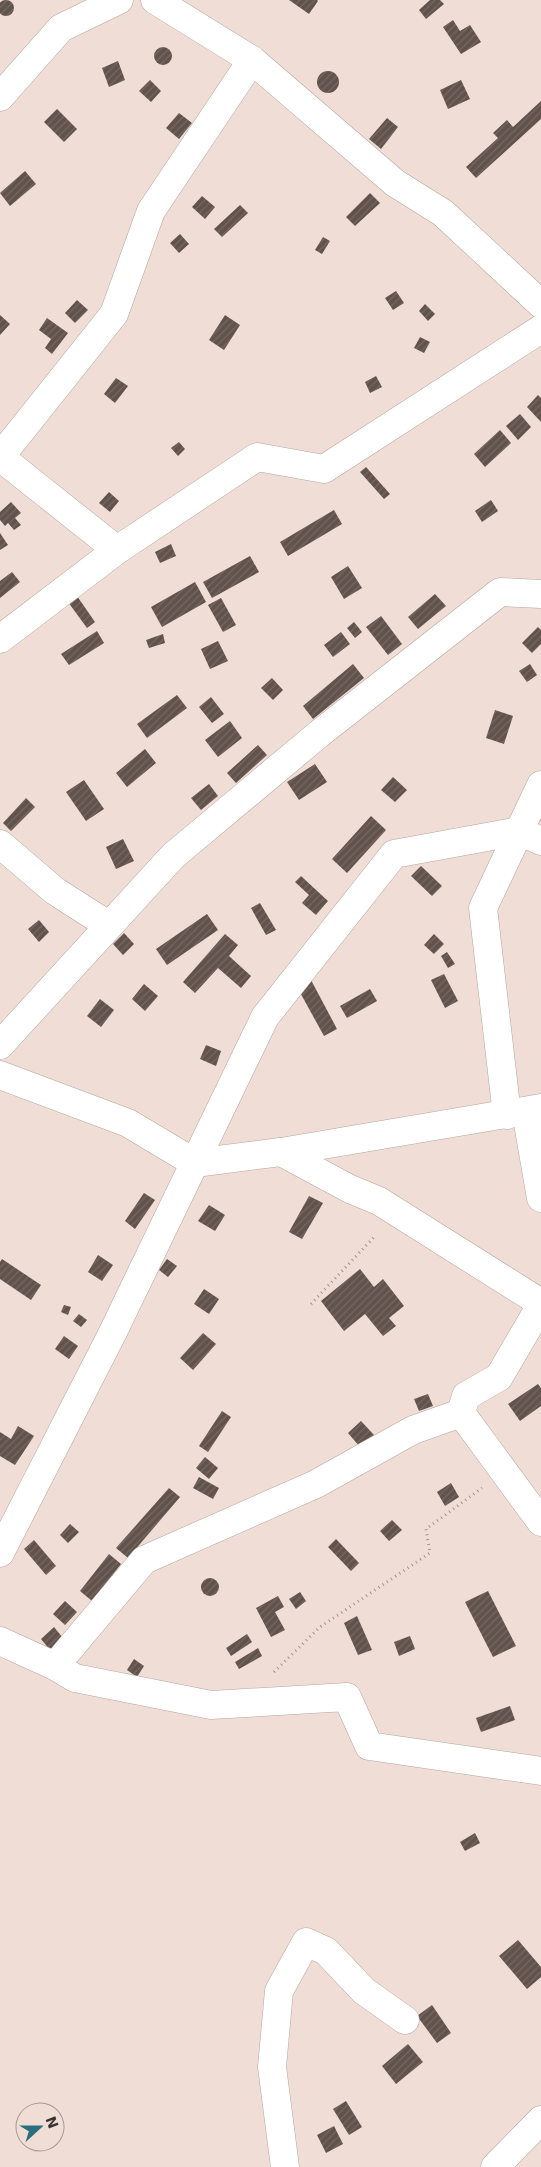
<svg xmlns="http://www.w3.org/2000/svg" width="541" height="2167" font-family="'DejaVu Sans',sans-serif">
	<defs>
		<pattern id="building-hatch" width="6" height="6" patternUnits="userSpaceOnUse" patternTransform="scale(1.25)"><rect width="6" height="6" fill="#61524c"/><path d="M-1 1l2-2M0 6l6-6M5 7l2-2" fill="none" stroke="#756863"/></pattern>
	</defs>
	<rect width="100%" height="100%" fill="#f0ded6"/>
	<g fill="url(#building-hatch)">
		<path d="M289 0H317L318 1 309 14Z"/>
		<path d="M430 0H440L444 4 426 19 419 10Z"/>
		<circle cx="6" cy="8" r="8"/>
		<path d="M453 20 460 31 470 25 481 42 461 54 443 27Z"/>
		<circle cx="163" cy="56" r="9"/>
		<path d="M118 61 125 80 109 87 102 68Z"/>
		<circle cx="328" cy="82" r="11"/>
		<path d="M150 80 161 91 151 102 139 91Z"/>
		<path d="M461 80 470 99 448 109 440 90Z"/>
		<path d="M541 101V119L476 178 466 167 498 138 493 133 507 120 513 127Z"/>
		<path d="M57 109 77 129 64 142 44 122Z"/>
		<path d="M179 113 192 123 179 139 166 128Z"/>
		<path d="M387 118 398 127 381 149 369 139Z"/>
		<path d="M25 171 36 184 10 206 0 193Z"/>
		<path d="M370 193 380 203 355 226 346 217Z"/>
		<path d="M202 196 215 207 205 219 192 207Z"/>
		<path d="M240 205 248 213 222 237 214 229Z"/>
		<path d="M180 234 189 244 179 253 170 243Z"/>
		<path d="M323 237 330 241 322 254 315 250Z"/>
		<path d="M396 291 404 303 393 310 385 298Z"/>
		<path d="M77 300 88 310 75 323 65 313Z"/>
		<path d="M425 304 435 314 428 321 419 311Z"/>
		<path d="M0 315 10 324 0 335Z"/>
		<path d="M225 315 240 325 224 350 209 340Z"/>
		<path d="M47 318 68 333 52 354 45 348 51 339 39 330Z"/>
		<path d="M420 337 430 342 424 353 414 348Z"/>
		<path d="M376 376 382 387 370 393 365 382Z"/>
		<path d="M116 378 128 386 115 403 104 394Z"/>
		<path d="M538 395 541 398V422L527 407Z"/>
		<path d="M520 414 531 427 518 440 506 426Z"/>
		<path d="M500 430 511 443 485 467 474 454Z"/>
		<path d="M179 442 185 449 178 456 171 448Z"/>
		<path d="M366 467 390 494 384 499 360 472Z"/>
		<path d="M109 492 119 501 110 512 99 503Z"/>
		<path d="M491 500 498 511 482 522 475 511Z"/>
		<path d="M11 502 21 513 15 518 21 525 14 530 8 523 5 526 0 520V512Z"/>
		<path d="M334 510 342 524 288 556 280 542Z"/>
		<path d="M0 533 8 545 0 550Z"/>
		<path d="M171 544 176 556 160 563 155 552Z"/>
		<path d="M250 556 259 572 212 598 203 582Z"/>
		<path d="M348 566 362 588 344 599 331 577Z"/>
		<path d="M12 572 20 582 0 598V581Z"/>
		<path d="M195 582 206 602 162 627 151 607Z"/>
		<path d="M435 594 446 606 418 629 408 617Z"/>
		<path d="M77 596 95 622 87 628 68 602Z"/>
		<path d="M221 598 236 625 223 632 208 605Z"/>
		<path d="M381 616 402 644 388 655 366 627Z"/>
		<path d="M354 622 362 632 355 638 347 628Z"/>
		<path d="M538 627 541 630V644L532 653 522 643Z"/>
		<path d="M97 631 104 643 69 665 61 654Z"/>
		<path d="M341 632 350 644 333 657 324 645Z"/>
		<path d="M163 634 165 643 149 648 146 640Z"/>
		<path d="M218 641 228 661 210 669 201 649Z"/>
		<path d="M353 664 364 678 313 719 303 706Z"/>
		<path d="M530 664 537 675 527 682 519 671Z"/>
		<path d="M272 678 283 690 273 700 261 688Z"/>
		<path d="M177 695 187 708 147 738 137 724Z"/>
		<path d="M211 697 224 714 212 723 199 707Z"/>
		<path d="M495 710 513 716 504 744 486 738Z"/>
		<path d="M230 721 242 738 218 757 205 740Z"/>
		<path d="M258 745 267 755 236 783 227 773Z"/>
		<path d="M145 749 156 763 127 787 116 773Z"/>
		<path d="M315 764 327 782 299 800 287 782Z"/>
		<path d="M393 777 407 790 395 802 381 790Z"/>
		<path d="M84 780 104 809 86 821 66 792Z"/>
		<path d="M209 784 218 796 201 810 191 798Z"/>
		<path d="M26 798 35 807 11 831 3 823Z"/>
		<path d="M371 816 386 830 347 873 332 859Z"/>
		<path d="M123 839 134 861 116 869 106 847Z"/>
		<path d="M421 866 442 886 432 896 411 876Z"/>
		<path d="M301 876 328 901 316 915 302 903 309 895 295 882Z"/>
		<path d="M260 903 276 930 266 935 251 908Z"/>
		<path d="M207 914 218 930 167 965 156 949Z"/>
		<path d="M39 920 49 932 39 942 28 929Z"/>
		<path d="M124 933 134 944 123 955 113 944Z"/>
		<path d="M225 934 238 945 229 956 251 976 241 988 218 968 195 993 183 982Z"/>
		<path d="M434 934 444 944 434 954 424 945Z"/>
		<path d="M447 952 455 964 448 968 441 956Z"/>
		<path d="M444 974 458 1001 445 1008 431 980Z"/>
		<path d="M311 980 337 1029 324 1036 297 987Z"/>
		<path d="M144 984 158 996 145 1011 132 999Z"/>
		<path d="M370 989 377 1001 347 1018 340 1006Z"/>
		<path d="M100 999 114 1010 101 1027 87 1016Z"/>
		<path d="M206 1045 221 1051 216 1066 200 1059Z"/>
		<path d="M144 1193 155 1200 135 1229 125 1221Z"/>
		<path d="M309 1196 323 1203 302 1239 289 1232Z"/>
		<path d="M209 1205 225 1215 215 1231 198 1221Z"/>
		<path d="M98 1255 113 1265 102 1281 88 1272Z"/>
		<path d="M2 1259 41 1285 31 1300 0 1279V1262Z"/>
		<path d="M167 1259 177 1266 168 1277 159 1270Z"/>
		<path d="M360 1269 374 1287 383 1279 404 1306 389 1318 396 1326 383 1336 365 1314 344 1331 321 1301Z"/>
		<path d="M204 1289 219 1299 209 1314 194 1304Z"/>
		<path d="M64 1305 71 1307 68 1315 61 1312Z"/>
		<path d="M79 1314 87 1320 81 1327 73 1321Z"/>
		<path d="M203 1333 216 1344 193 1370 180 1358Z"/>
		<path d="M64 1336 78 1346 69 1359 55 1349Z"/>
		<path d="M538 1384 541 1388V1406L520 1421 508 1404Z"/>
		<path d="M428 1394 433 1406 419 1411 414 1399Z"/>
		<path d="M222 1411 231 1417 208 1452 199 1446Z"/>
		<path d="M361 1421 374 1435 360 1447 348 1433Z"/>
		<path d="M18 1426 34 1436 15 1465 0 1456V1432L11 1439Z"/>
		<path d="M205 1457 218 1468 209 1479 196 1468Z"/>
		<path d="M199 1477 219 1488 213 1499 193 1488Z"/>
		<path d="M451 1483 459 1497 445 1506 437 1492Z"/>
		<path d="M169 1488 180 1497 128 1558 116 1548Z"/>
		<path d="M392 1520 402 1530 389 1541 380 1531Z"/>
		<path d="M70 1524 79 1532 68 1543 60 1535Z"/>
		<path d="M336 1539 359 1563 351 1571 328 1547Z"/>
		<path d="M34 1540 56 1566 46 1575 24 1549Z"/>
		<path d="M109 1554 121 1564 92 1601 80 1591Z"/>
		<circle cx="210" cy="1587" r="9"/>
		<path d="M488 1591 516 1646 493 1657 465 1602Z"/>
		<path d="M300 1592 306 1601 296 1609 289 1599Z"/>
		<path d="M278 1596 284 1607 275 1612 285 1630 271 1637 256 1608Z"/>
		<path d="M65 1601 77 1612 65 1625 53 1614Z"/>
		<path d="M357 1616 372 1650 358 1655 344 1623Z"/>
		<path d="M54 1627 63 1638 50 1650 41 1639Z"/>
		<path d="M247 1634 252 1642 231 1656 226 1648Z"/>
		<path d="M410 1636 415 1649 399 1656 394 1642Z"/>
		<path d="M258 1648 262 1656 239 1669 235 1662Z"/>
		<path d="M134 1659 144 1666 137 1677 127 1670Z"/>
		<path d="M510 1706 515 1720 481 1732 476 1718Z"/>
		<path d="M475 1833 480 1843 465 1851 460 1842Z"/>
		<path d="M518 1940 541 1967V1977L527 1989 499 1956Z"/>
		<path d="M432 2005 451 2033 437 2043 417 2016Z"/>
		<path d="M408 2044 423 2062 396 2084 382 2066Z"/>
		<path d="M346 2101 362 2127 349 2135 333 2109Z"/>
		<path d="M334 2126 343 2144 326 2153 317 2135Z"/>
	</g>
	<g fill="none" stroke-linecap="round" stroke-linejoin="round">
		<defs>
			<g id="minor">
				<path d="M155 0 252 60 395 183 443 213 541 304"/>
				<path d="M0 97 61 28 119 0"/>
				<path d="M0 457 114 314 151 211 252 60"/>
				<path d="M0 457 117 550"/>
				<path d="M0 639 117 550 257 457 324 469 541 329"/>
				<path d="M0 844 55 891 108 925"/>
				<path d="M0 1045 173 856 320 733 500 592 541 594"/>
				<path d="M0 1075 128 1123 195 1163 281 1152 541 1108"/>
				<path d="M526 1112 541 1198"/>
				<path d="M507 1115 483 908 541 785"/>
				<path d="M281 1152 350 1189 379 1201 541 1303"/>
				<path d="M541 1305 499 1377 466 1396 461 1413 541 1522"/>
				<path d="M0 1553 112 1334 265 1017 394 854 519 831 541 841"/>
				<path d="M0 1641 55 1666 75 1678 211 1705 347 1697 369 1746 541 1771"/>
				<path d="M55 1666 144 1560 316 1484 413 1430 461 1413"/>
				<path d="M285 2167 272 2067 279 1991 306 1942 326 1951 364 1991 405 2020"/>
			</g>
			<path id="tertiary" d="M495 2167 541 2120"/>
		</defs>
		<use href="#minor" stroke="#b5a59d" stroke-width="29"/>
		<use href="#tertiary" stroke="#b5a59d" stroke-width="29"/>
		<g stroke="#a0928d" stroke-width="3" stroke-dasharray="1 4" stroke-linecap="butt">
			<path d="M311 1304 376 1235"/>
			<path d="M274 1672 320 1627 430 1553 426 1529 482 1488"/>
		</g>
		<use href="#minor" stroke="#fff" stroke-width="28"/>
		<use href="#tertiary" stroke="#fff" stroke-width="28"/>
	</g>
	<g transform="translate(40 2127) rotate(69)"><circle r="24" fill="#f0ded6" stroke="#a79993"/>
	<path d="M0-4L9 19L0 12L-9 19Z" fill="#2b6e7f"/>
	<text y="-8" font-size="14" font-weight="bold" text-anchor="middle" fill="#39322f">N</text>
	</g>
</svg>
